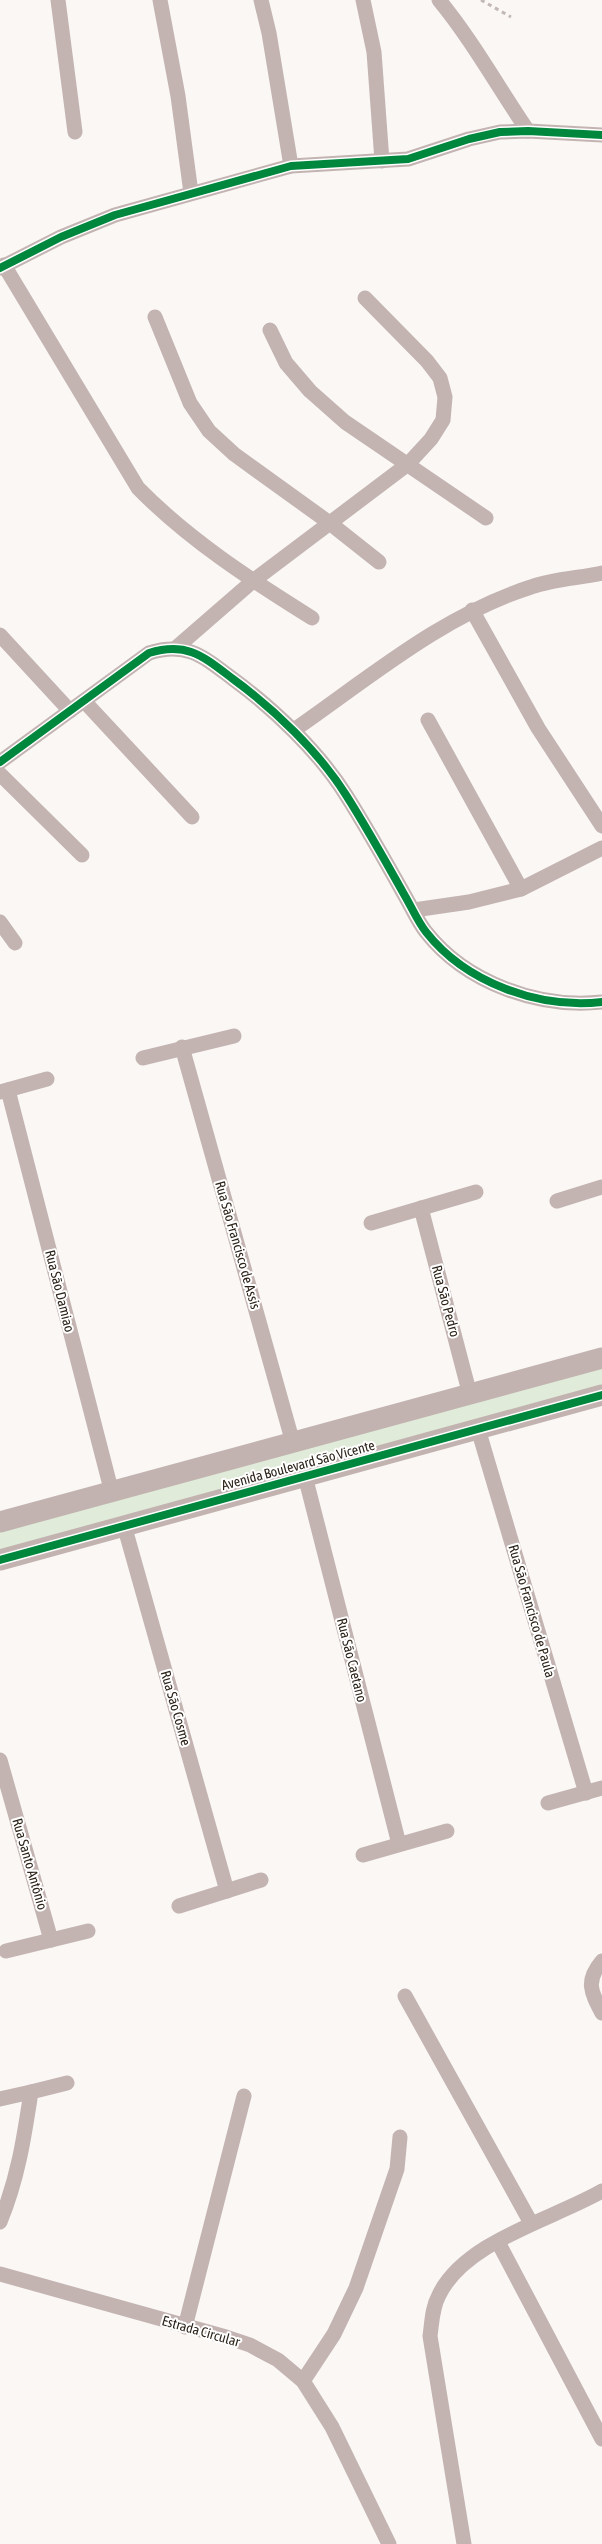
<svg xmlns="http://www.w3.org/2000/svg" width="602" height="2544" font-family="'Asap Condensed',sans-serif">
	<rect width="100%" height="100%" fill="#faf7f4"/>
	<path fill="#e0ebda" d="M602 1362V1386L0 1558V1527Z"/>
	<g fill="none" stroke-linecap="round" stroke-linejoin="round">
		<path stroke="#c2b8b6" stroke-width="3" stroke-dasharray="4 4" stroke-linecap="butt" d="M481 0 511 17"/>
		<g stroke="#c3b4b2" stroke-width="15">
			<path d="M58 0 75 132"/>
			<path d="M160 0 178 96 191 193"/>
			<path d="M261 0 269 33 291 166"/>
			<path d="M363 0 374 52 382 161"/>
			<path d="M439 0C472 40 498 87 528 131"/>
			<path d="M4 265 138 488C189 540 251 580 312 618"/>
			<path d="M0 268 61 237 115 215 291 166 408 159 469 139 500 132 528 131 602 135"/>
			<path d="M155 317 190 403 209 431 234 454 331 524 379 562"/>
			<path d="M270 330 286 363 310 391 345 422 486 518"/>
			<path d="M472 610 538 728 602 826"/>
			<path d="M0 635 70 711"/>
			<path d="M177 647 253 581 408 464 431 439 443 420 445 397 440 378 427 361 365 298"/>
			<path d="M84 701 192 817"/>
			<path d="M428 720 521 889"/>
			<path d="M294 730C369 678 443 615 531 587 553 579 579 578 602 573"/>
			<path d="M0 762 149 653C187 641 204 657 233 679 274 709 319 752 346 795 367 828 386 862 405 896 412 908 418 922 426 932 466 983 539 1009 602 1002"/>
			<path d="M0 774 82 855"/>
			<path d="M414 910 469 902 521 889 602 848"/>
			<path d="M0 922 15 943"/>
			<path d="M182 1047 293 1443"/>
			<path d="M143 1058 234 1036"/>
			<path d="M8 1090 112 1493"/>
			<path d="M0 1092 47 1079"/>
			<path d="M557 1201 602 1187"/>
			<path d="M421 1208 470 1395"/>
			<path d="M371 1223 476 1192"/>
			<path d="M478 1429 586 1793"/>
			<path d="M305 1476 399 1844"/>
			<path d="M124 1525 227 1891"/>
			<path d="M0 1760 51 1940"/>
			<path d="M548 1803 602 1788"/>
			<path d="M363 1855 447 1831"/>
			<path d="M179 1906 261 1880"/>
			<path d="M6 1951 88 1931"/>
			<path d="M602 1961C585 1981 591 1992 602 2013"/>
			<path d="M405 1996 531 2223"/>
			<path d="M0 2099 31 2092"/>
			<path d="M0 2222C18 2178 24 2138 31 2092L67 2083"/>
			<path d="M498 2242 602 2439"/>
			<path d="M0 2274 226 2337 250 2345 278 2360 303 2381 332 2427 389 2544"/>
			<path d="M185 2327 244 2096"/>
			<path d="M303 2381 334 2334 356 2288 397 2169 400 2137"/>
			<path d="M464 2544 430 2336C432 2322 432 2308 439 2295 465 2241 554 2219 602 2191"/>
		</g>
		<g stroke="#c2b3b0" stroke-width="21">
			<path d="M0 1522 602 1358"/>
			<path d="M0 1560 602 1395"/>
		</g>
		<defs>
			<g id="cycleway">
				<path d="M0 268 61 237 115 215 291 166 408 159 469 139 500 132 528 131 602 135"/>
				<path d="M0 762 149 653C187 641 204 657 233 679 274 709 319 752 346 795 367 828 386 862 405 896 412 908 418 922 426 932 466 983 539 1009 602 1002"/>
				<path d="M0 1560 602 1395"/>
			</g>
		</defs>
		<use href="#cycleway" stroke="#fff" stroke-width="11"/>
		<use href="#cycleway" stroke="#00873e" stroke-width="8"/>
	</g>
	<g text-anchor="middle" stroke-width="4" stroke-linejoin="round" paint-order="stroke">
		<g font-size="14" fill="#2c2319" stroke="#fff">
			<text transform="translate(238 1245) rotate(74)" y="5">Rua Sāo Francisco de Assis</text>
			<text transform="translate(60 1291) rotate(76)" y="5">Rua Sāo Damiao</text>
			<text transform="translate(446 1301) rotate(75)" y="5">Rua Sāo Pedro</text>
			<text transform="translate(298 1465) rotate(-15)" y="5">Avenida Boulevard São Vicente</text>
			<text transform="translate(532 1611) rotate(74)" y="5">Rua Sāo Francisco de Paula</text>
			<text transform="translate(352 1660) rotate(76)" y="5">Rua Sāo Caetano</text>
			<text transform="translate(176 1708) rotate(74)" y="5">Rua Sāo Cosme</text>
			<text transform="translate(30 1864) rotate(74)" y="5">Rua Santo Antônio</text>
			<text transform="translate(201 2331) rotate(16)" y="5">Estrada Circular</text>
		</g>
	</g>
</svg>
